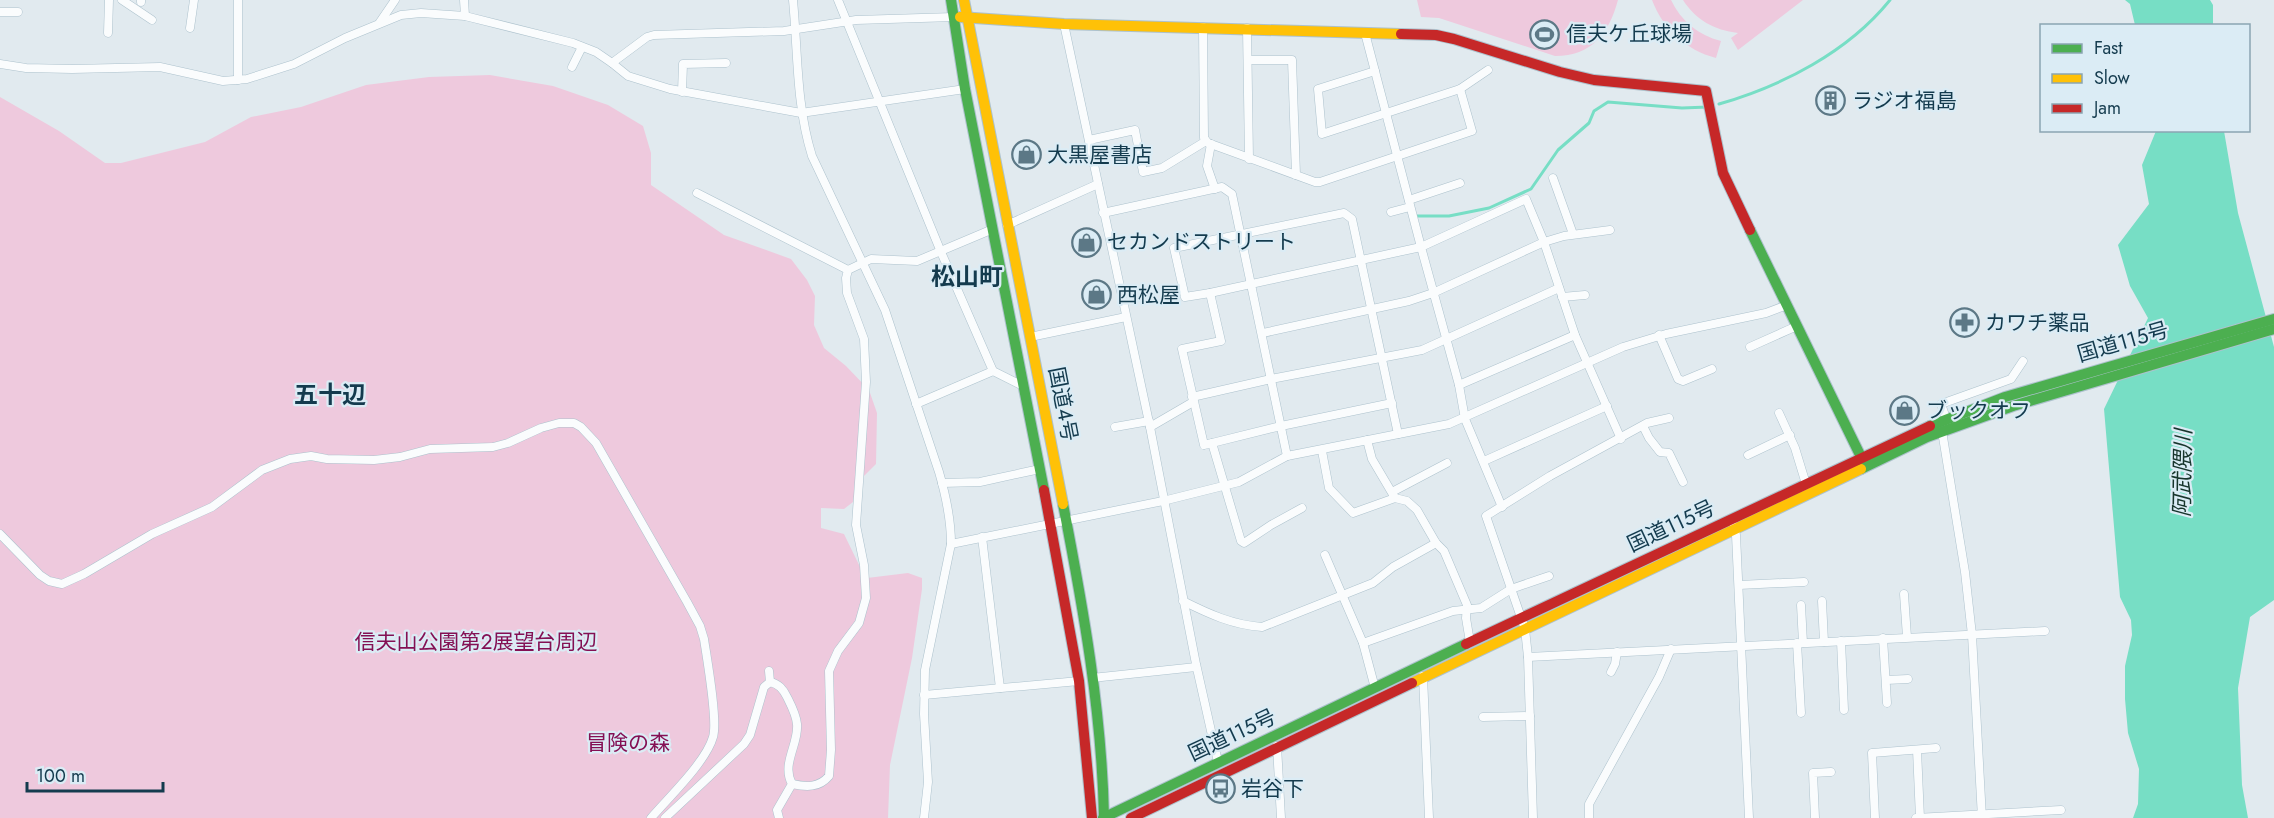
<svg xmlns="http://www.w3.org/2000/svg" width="2274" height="818" font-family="Jost,'Noto Sans JP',sans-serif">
	<rect width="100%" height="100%" fill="#e1eaef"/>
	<g fill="#eec9dd">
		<path d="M1417 0H1618C1609 33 1592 56 1555 56L1439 18 1421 17Z"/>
		<path d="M1652 0H1671C1681 21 1698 35 1721 41L1716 58C1686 50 1663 29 1652 0Z"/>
		<path d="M1683 0H1803L1738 50 1731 38 1738 33C1714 30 1696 20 1683 0Z"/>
		<path d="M490 75 553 86 608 105 643 126 651 153V185L724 235 791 259 807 280 815 296 814 325 824 348 846 366 869 390 877 413 876 464 856 484 853 502 844 509 821 508V528L844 534 861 569 867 578 908 573 922 578V589L912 658 890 765 888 818H0V97L59 131 105 163H121L205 142 251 117 301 107 366 85 429 77Z"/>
	</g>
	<g fill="#77dec5">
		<path d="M2125 0H2210L2213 5V25H2135L2130 4Z"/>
		<path d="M2156 131H2224L2238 213 2274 347V600L2250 617 2238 688 2242 785 2248 818H2133L2138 804 2139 769 2128 733 2125 699V666L2132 635 2131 620 2120 597 2104 409 2148 318 2130 286 2118 245 2149 204 2142 165Z"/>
	</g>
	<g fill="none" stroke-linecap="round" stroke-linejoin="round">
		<g stroke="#77dec5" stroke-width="3">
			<path d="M1719 104C1782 86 1848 52 1890 0"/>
			<path d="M1415 216H1449L1489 208 1531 189 1558 150 1589 123 1594 111 1608 102 1682 108 1708 107"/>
		</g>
		<defs>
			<g id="street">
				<path d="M122 0 152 20"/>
				<path d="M464 0 465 16"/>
				<path d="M793 0C798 52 796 105 812 156L885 310 939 472C946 496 951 519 951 544L925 670 924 714 928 782 924 818"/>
				<path d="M838 0 941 252 993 371 1023 386"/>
				<path d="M141 2V0"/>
				<path d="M0 12H18"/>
				<path d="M380 22 395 0"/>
				<path d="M1064 24 1150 427 1196 664 1218 762"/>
				<path d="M1203 27 1204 138 1208 143 1315 182H1320L1472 131 1460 89"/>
				<path d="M190 28 194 0"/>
				<path d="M1247 28 1249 159"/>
				<path d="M108 33 109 0"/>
				<path d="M1365 33 1421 247 1210 293 1185 297 1174 248 1344 213 1352 219C1367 291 1383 362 1398 434"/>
				<path d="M1248 60H1292L1296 175"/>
				<path d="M612 63 628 76 670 89 801 113 965 89"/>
				<path d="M0 64 26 68 72 69 160 67 223 81 247 79 294 64 345 38 401 15 421 13 465 16 573 43 596 52 612 63 647 37 654 35 784 31 856 20 954 17"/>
				<path d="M572 67 582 47"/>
				<path d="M1375 71 1318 89 1322 134 1460 89 1488 70"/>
				<path d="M238 80V0"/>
				<path d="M682 92 683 64 726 63"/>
				<path d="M1089 140 1135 130 1143 172 1162 168 1206 141"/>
				<path d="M1211 144 1207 166 1215 189"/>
				<path d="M1553 178 1573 234"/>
				<path d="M697 193 848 270"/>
				<path d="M1409 200 1460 183"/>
				<path d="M1391 212 1410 207"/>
				<path d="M1103 213 1222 187 1232 194 1287 456"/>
				<path d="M1007 225 1098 184"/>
				<path d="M1210 293 1221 341 1182 349 1204 445 1281 426 1392 403"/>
				<path d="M1562 297 1585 295"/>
				<path d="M1263 333 1409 301 1433 293 1544 242 1564 236 1610 230"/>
				<path d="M1659 335 1678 379 1683 381 1712 369"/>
				<path d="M1030 337 1126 317"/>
				<path d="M1750 347 1797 326"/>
				<path d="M1459 385 1575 335"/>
				<path d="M1192 397 1271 379 1422 350 1559 288"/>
				<path d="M916 404 993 371"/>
				<path d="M1779 413 1795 448 1806 484"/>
				<path d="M1946 418 1941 404 2011 379 2023 361"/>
				<path d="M1643 426 1649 438 1660 452 1669 453 1683 482"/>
				<path d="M1115 427 1149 421"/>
				<path d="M1150 427 1193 402"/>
				<path d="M1942 431 1965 572 1972 635 1982 818"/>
				<path d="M1212 443 1241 541 1244 543 1271 525 1302 508"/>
				<path d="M1322 451 1329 488 1353 513 1395 498 1372 459 1367 440"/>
				<path d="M1748 455 1790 435"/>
				<path d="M1484 461 1607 406"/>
				<path d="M942 483 980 482 1040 469"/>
				<path d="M1392 492 1447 463"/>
				<path d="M1395 498 1407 501 1417 510 1436 543 1444 551 1467 605 1466 618 1470 642"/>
				<path d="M1502 507 1465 419 1459 385 1421 247 1526 199 1544 242 1575 335 1621 439"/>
				<path d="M1734 526 1736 535 1749 818"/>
				<path d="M0 534 40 575 49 581 62 584 84 574 152 534 212 507 262 470 290 459 311 456 327 459 374 460 400 457 430 449 493 447 508 443 541 428 559 423H574L581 427 596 443 687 602 700 626 704 639C707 659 718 721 713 737 706 762 668 798 651 818"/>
				<path d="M982 537 1000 688"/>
				<path d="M951 544 1163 501 1239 482 1287 456 1449 424 1623 347 1666 334 1766 313 1787 305"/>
				<path d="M1325 555 1363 643 1375 688"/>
				<path d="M1739 585 1804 582"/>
				<path d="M1904 594 1907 637"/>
				<path d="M1183 601C1209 614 1233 625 1262 627L1373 583 1393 567 1436 543"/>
				<path d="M1822 601 1824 642"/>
				<path d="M1801 605 1803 643"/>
				<path d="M1883 638 1887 703"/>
				<path d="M1841 641 1844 710"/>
				<path d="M1363 643 1453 611 1481 608 1511 589 1549 576"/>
				<path d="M1797 643 1801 713"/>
				<path d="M1528 657 2045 631"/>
				<path d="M1611 672 1615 664 1617 652"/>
				<path d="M1423 676 1429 818"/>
				<path d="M1092 678 1196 667"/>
				<path d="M1886 680 1908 679"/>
				<path d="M770 682C779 684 783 689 787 697 791 705 796 714 797 724 799 744 781 764 792 784L777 810 779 818"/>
				<path d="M924 695 1079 681"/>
				<path d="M1483 717 1530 716"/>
				<path d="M1277 746 1281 818"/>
				<path d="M1917 750 1920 818"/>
				<path d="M792 784C806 787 819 788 829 776L831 750 829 671 838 651 859 623 866 598 864 565 856 525 866 382 864 339 847 293 846 278 848 270 871 259 917 261 993 229"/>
				<path d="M665 818 744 744 750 735 764 687 770 682 769 671"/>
				<path d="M1533 818 1528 657 1525 629 1486 516 1550 476 1647 423 1669 418"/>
				<path d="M1589 818V804L1659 677 1671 649"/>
				<path d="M1815 818 1813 773 1831 772"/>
				<path d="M1875 818 1872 753 1936 748"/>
				<path d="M1916 818 2061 810"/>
			</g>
			<g id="fast">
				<path d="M951 0 965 89 1044 490"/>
				<path d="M1750 230 1864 463"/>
				<path d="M1930 426 2005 397 2274 319"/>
				<path d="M1861 469 1927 437 2013 406 2274 329"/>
				<path d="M1063 504C1083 607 1102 712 1104 818"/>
				<path d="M1103 818 1466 644"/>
			</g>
			<g id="slow">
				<path d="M964 0 1063 504"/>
				<path d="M960 17 1064 24 1401 34"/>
				<path d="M1412 683 1861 469"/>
			</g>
			<g id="jam">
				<path d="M1401 34 1436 35 1454 39 1560 72 1594 80 1706 91 1723 173 1750 230"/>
				<path d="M1044 490 1079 681 1092 818"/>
				<path d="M1466 644 1930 426"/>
				<path d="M1131 818 1412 683"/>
			</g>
		</defs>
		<use href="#street" stroke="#adc2cd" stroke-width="9"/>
		<use href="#fast" stroke="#adc2cd" stroke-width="12"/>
		<use href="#slow" stroke="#adc2cd" stroke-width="12"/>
		<use href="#jam" stroke="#adc2cd" stroke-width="12"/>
		<use href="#street" stroke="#fafcfd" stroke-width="8"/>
		<use href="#fast" stroke="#4caf50" stroke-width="10"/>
		<use href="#slow" stroke="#ffc107" stroke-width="10"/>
		<use href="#jam" stroke="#c62828" stroke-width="10"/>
	</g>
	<defs>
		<symbol id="stadium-ring" viewBox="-11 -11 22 22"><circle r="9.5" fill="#dbecf5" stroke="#5c7886" stroke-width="1.5"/><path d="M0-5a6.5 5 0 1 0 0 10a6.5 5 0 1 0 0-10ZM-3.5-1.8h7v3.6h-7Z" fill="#5c7886"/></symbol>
		<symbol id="building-ring" viewBox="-11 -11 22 22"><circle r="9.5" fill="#dbecf5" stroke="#5c7886" stroke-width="1.5"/><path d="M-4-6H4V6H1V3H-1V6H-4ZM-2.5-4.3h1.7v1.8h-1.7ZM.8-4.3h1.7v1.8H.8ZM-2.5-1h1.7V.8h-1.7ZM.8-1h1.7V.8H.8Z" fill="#5c7886"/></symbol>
		<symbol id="shop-ring" viewBox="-11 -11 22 22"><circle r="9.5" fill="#dbecf5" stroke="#5c7886" stroke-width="1.5"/><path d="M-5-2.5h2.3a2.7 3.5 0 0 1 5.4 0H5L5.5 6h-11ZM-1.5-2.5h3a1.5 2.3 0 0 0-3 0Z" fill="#5c7886"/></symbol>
		<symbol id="pharmacy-ring" viewBox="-11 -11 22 22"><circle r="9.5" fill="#dbecf5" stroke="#5c7886" stroke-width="1.5"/><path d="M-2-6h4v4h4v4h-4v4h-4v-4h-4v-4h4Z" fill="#5c7886"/></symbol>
		<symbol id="bus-ring" viewBox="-11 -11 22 22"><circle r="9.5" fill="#dbecf5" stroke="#5c7886" stroke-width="1.5"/><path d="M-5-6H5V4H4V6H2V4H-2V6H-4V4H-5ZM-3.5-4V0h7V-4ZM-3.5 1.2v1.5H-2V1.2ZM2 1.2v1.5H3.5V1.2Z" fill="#5c7886"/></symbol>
	</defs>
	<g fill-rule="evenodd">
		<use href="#stadium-ring" x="1528" y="18" width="33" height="33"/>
		<use href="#building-ring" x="1814" y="84" width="33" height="33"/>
		<use href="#shop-ring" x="1010" y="138" width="33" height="33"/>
		<use href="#shop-ring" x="1070" y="226" width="33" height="33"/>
		<use href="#shop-ring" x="1080" y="278" width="33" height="33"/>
		<use href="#pharmacy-ring" x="1948" y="306" width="33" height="33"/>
		<use href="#shop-ring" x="1888" y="394" width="33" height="33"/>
		<use href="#bus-ring" x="1204" y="772" width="33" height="33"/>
	</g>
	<g text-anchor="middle" stroke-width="4.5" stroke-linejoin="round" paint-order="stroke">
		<g font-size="21" fill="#143b4e" stroke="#dbecf5" text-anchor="start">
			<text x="1566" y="41">信夫ケ丘球場</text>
			<text x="1852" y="108">ラジオ福島</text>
			<text x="1047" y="162">大黒屋書店</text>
			<text x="1107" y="249">セカンドストリート</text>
			<text x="1117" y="302">西松屋</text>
			<text x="1985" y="330">カワチ薬品</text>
			<text x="1926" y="418">ブックオフ</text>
			<text x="1241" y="796">岩谷下</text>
		</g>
		<g font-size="21" fill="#143b4e" stroke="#dbecf5">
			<text transform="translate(2123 342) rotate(-16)" y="7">国道115号</text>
			<text transform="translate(1063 404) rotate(79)" y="7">国道4号</text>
			<text transform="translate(1671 526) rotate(-25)" y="7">国道115号</text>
			<text transform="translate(1232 735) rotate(-25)" y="7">国道115号</text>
		</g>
		<g font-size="21" fill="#841054" stroke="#dbecf5">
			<text x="476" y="649">信夫山公園第２展望台周辺</text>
			<text x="628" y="750">冒険の森</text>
		</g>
		<g font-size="22" font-style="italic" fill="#17352c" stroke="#dbecf5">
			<text transform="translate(2182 473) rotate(-89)" y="8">阿武隈川</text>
		</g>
		<g font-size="24" font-weight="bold" fill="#143b4e" stroke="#dbecf5">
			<text x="967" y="285">松山町</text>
			<text x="330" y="403">五十辺</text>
		</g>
	</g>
	<rect x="2040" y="24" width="210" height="108" fill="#dbecf5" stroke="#8ba5b2" stroke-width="1.5"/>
	<rect x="2052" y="44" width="30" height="9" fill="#4caf50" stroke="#8ba5b2" stroke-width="1.5"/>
	<text x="2094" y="54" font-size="18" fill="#143b4e">Fast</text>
	<rect x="2052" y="74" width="30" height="9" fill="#ffc107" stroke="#8ba5b2" stroke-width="1.5"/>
	<text x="2094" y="84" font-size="18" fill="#143b4e">Slow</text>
	<rect x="2052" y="104" width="30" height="9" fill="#c62828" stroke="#8ba5b2" stroke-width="1.5"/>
	<text x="2094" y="114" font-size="18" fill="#143b4e">Jam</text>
	<path d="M27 782v9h136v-9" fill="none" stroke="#143b4e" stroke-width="3"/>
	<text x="36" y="782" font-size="18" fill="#143b4e" stroke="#dbecf5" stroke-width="4.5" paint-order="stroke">100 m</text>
</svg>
